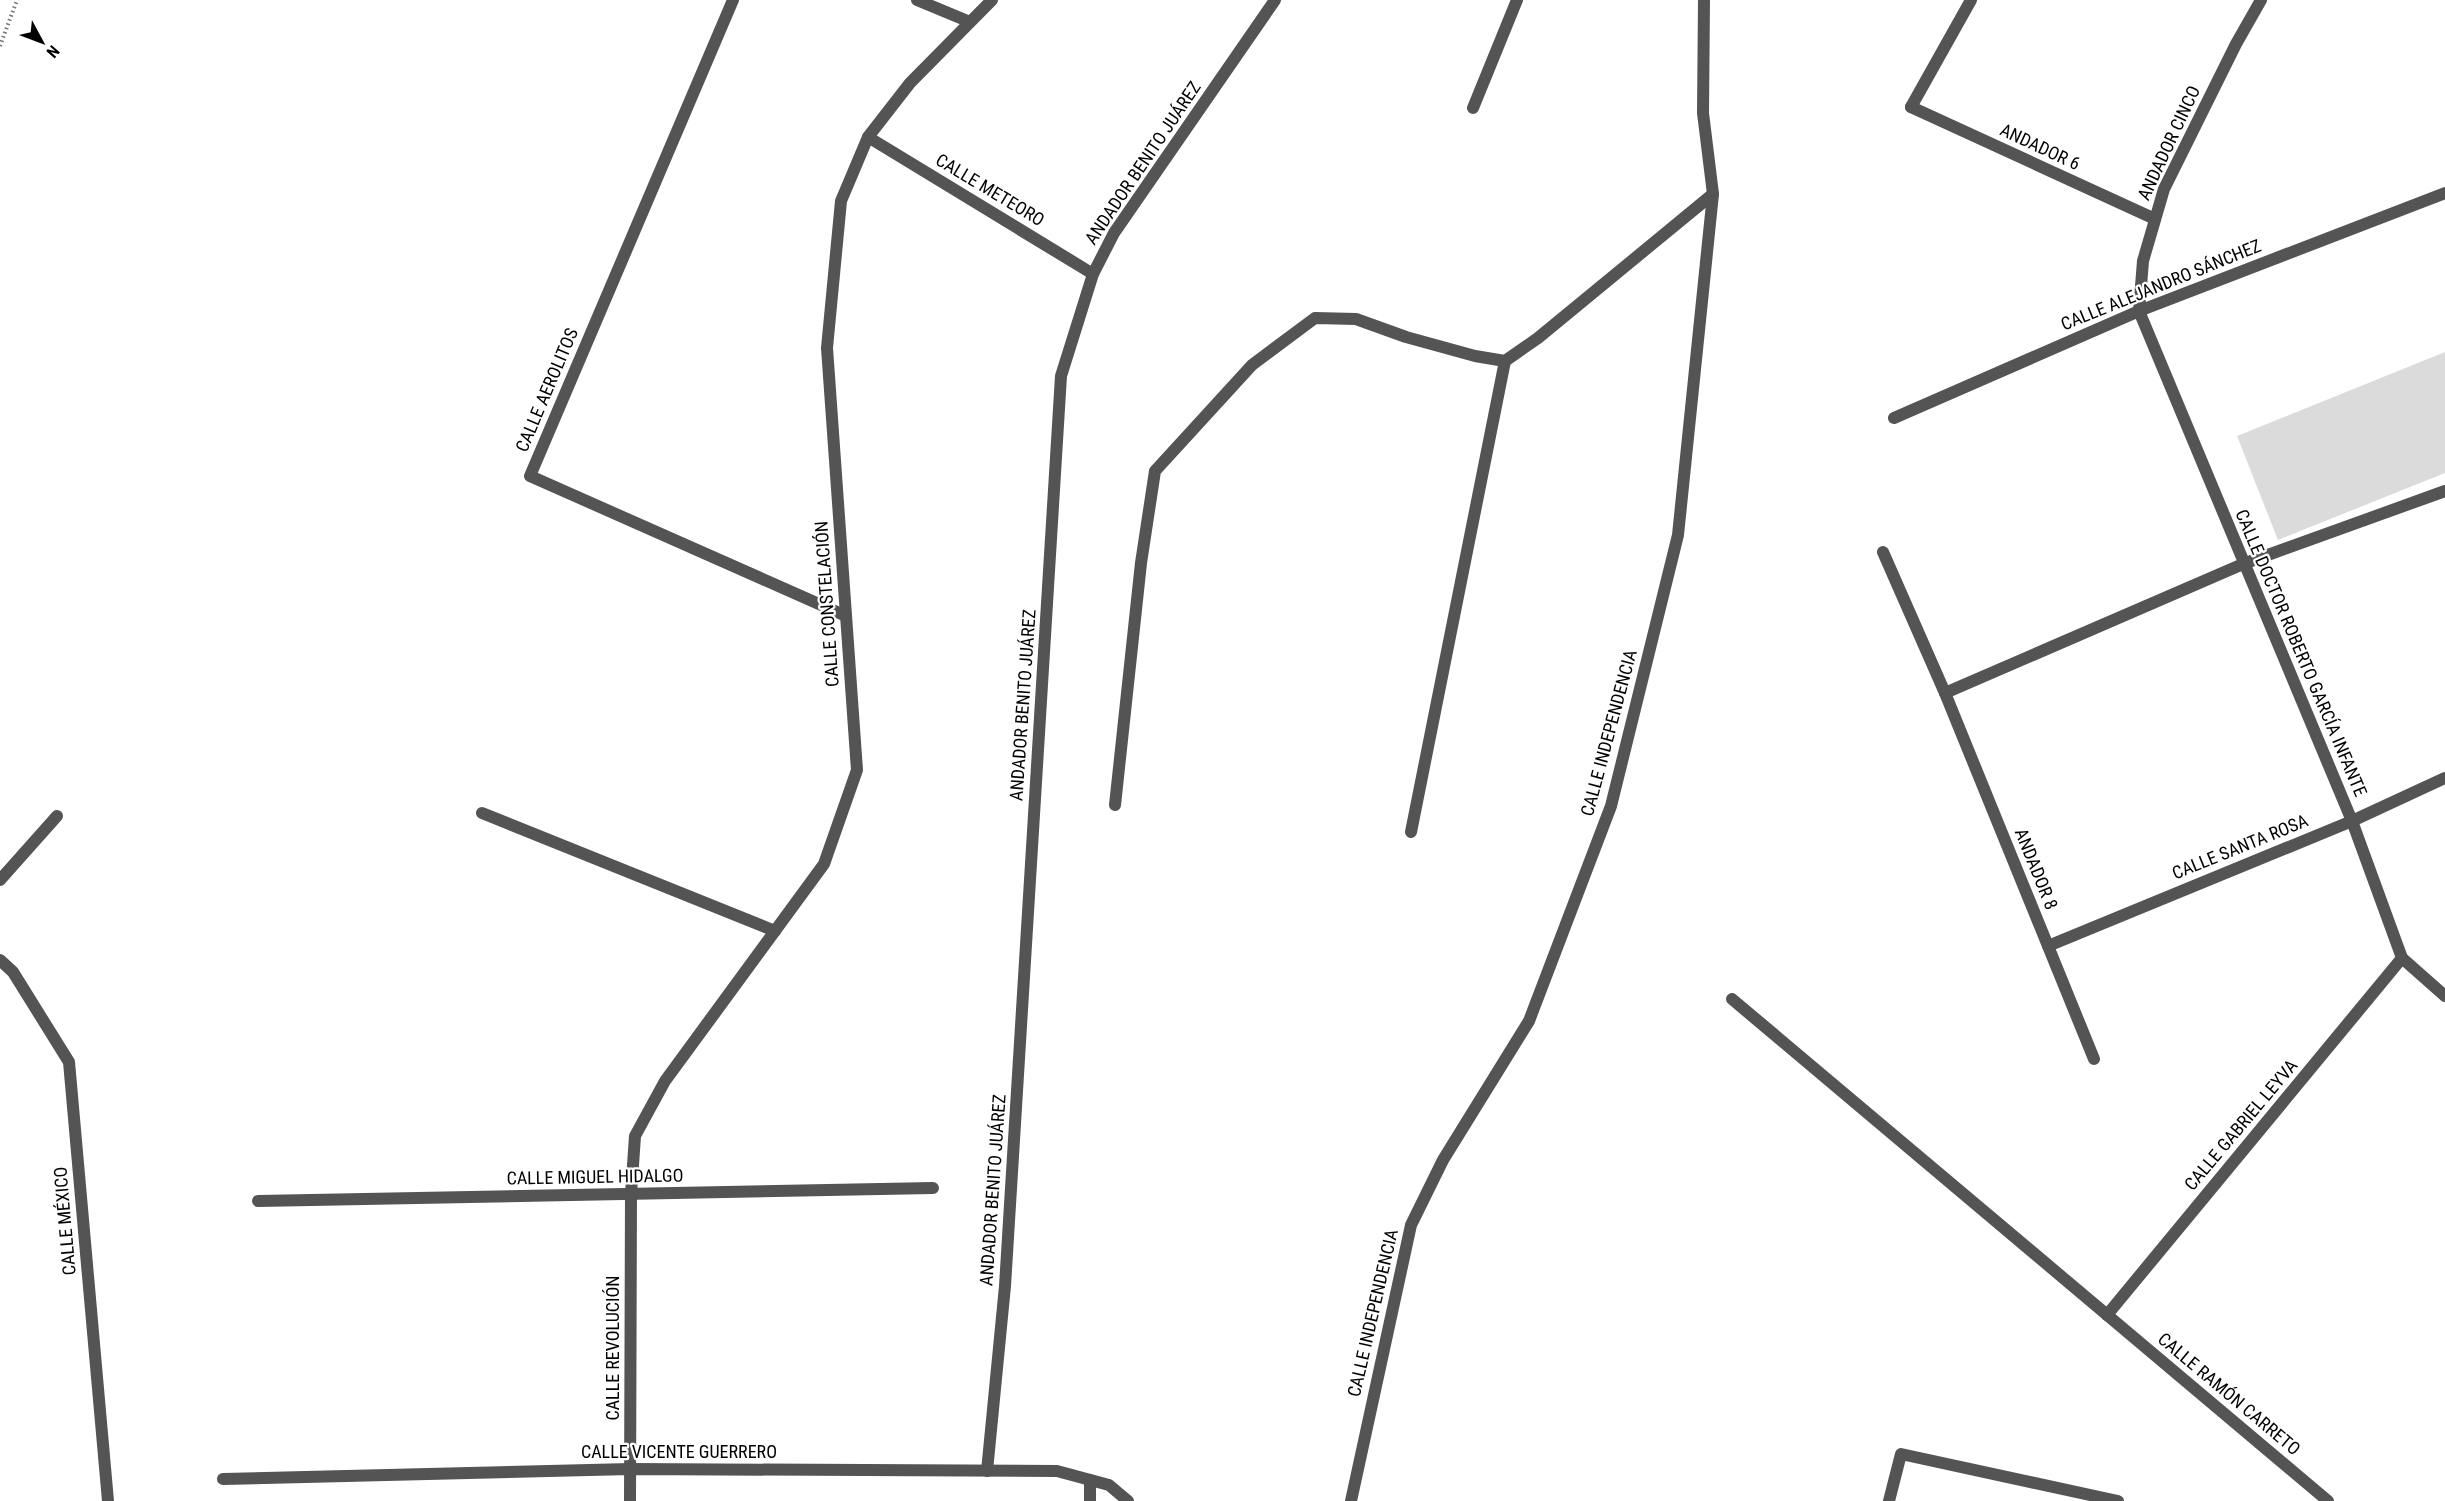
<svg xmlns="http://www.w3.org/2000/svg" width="2445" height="1501" font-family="'Roboto Condensed',sans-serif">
	<rect width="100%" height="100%" fill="#fff"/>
	<path fill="#dbdbdb" d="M2445 352V473L2278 540 2237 436Z"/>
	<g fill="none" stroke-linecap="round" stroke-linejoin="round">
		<path stroke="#767676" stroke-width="4" stroke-dasharray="1.5 3" stroke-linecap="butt" d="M0 46 17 0"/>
		<path stroke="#545454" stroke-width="12" d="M1911 107 2155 219"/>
		<g stroke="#545454" stroke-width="12">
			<path d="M733 0 530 476 846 616"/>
			<path d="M917 0 970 22"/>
			<path d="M2261 0 2236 44 2164 189 2143 261 2139 311 2352 821 2402 958 2445 996"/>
			<path d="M1911 107 1971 0"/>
			<path d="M1473 108 1517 0"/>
			<path d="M868 137 1093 274"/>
			<path d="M1894 418 2139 311 2445 193"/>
			<path d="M1883 552 1945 693 2094 1059"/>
			<path d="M1945 693 2243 564 2445 491"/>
			<path d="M1115 805 1141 563 1155 471 1252 365 1315 318 1356 319 1406 337 1475 356 1505 361 1538 338 1713 194"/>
			<path d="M482 813 775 931"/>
			<path d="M1411 832 1505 361"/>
			<path d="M0 880 57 816"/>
			<path d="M2048 946 2352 821 2445 778"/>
			<path d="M0 960 13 972 69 1062 108 1501"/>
			<path d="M1732 999 2328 1501"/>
			<path d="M258 1201 933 1188"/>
			<path d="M2107 1315 2402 958"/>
			<path d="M987 1471 1005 1286 1061 376 1093 274 1114 233 1275 0"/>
			<path d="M223 1479 630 1469 1057 1471 1109 1485 1128 1501"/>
			<path d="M1090 1480V1501"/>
			<path d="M630 1501 631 1194 635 1136 665 1081 824 864 857 770 827 348 841 201 868 137 910 83 992 0"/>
			<path d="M1351 1501 1411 1225 1443 1160 1529 1021 1611 806 1678 535 1713 194 1703 113 1704 0"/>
			<path d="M1889 1501 1901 1454 2118 1501"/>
		</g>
	</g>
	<g text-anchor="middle" stroke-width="4.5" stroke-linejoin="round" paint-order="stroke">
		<g font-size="18" fill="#000" stroke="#fff">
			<text transform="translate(2169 143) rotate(-65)" y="6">ANDADOR CINCO</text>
			<text transform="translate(2040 147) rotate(25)" y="6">ANDADOR 6</text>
			<text transform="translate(1143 163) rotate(-56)" y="6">ANDADOR BENITO JUÁREZ</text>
			<text transform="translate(990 190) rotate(31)" y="6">CALLE METEORO</text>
			<text transform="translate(2161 285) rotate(-22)" y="6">CALLE ALEJANDRO SÁNCHEZ</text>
			<text transform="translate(547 390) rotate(-67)" y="6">CALLE AEROLITOS</text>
			<text transform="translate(827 604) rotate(-94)" y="6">CALLE CONSTELACIÓN</text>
			<text transform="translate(2301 653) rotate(67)" y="6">CALLE DOCTOR ROBERTO GARCÍA INFANTE</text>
			<text transform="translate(1023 705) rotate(-86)" y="6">ANDADOR BENITO JUÁREZ</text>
			<text transform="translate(1609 733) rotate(-75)" y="6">CALLE INDEPENDENCIA</text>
			<text transform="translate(2240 847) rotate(-22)" y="6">CALLE SANTA ROSA</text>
			<text transform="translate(2036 869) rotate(68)" y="6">ANDADOR 8</text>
			<text transform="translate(2241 1125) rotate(-50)" y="6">CALLE GABRIEL LEYVA</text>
			<text transform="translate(595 1177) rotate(-1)" y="6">CALLE MIGUEL HIDALGO</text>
			<text transform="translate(993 1190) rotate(-86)" y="6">ANDADOR BENITO JUÁREZ</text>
			<text transform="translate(65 1221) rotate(-95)" y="6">CALLE MÉXICO</text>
			<text transform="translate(1373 1313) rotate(-77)" y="6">CALLE INDEPENDENCIA</text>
			<text transform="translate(613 1348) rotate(-90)" y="6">CALLE REVOLUCIÓN</text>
			<text transform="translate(2229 1394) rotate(40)" y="6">CALLE RAMÓN CARRETO</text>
			<text x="679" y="1458">CALLE VICENTE GUERRERO</text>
		</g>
	</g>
	<g transform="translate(42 42) rotate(131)" stroke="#ffffff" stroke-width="4.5" paint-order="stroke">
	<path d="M0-4.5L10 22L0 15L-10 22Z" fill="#000000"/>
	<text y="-9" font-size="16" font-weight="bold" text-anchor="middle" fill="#000000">N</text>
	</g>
</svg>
